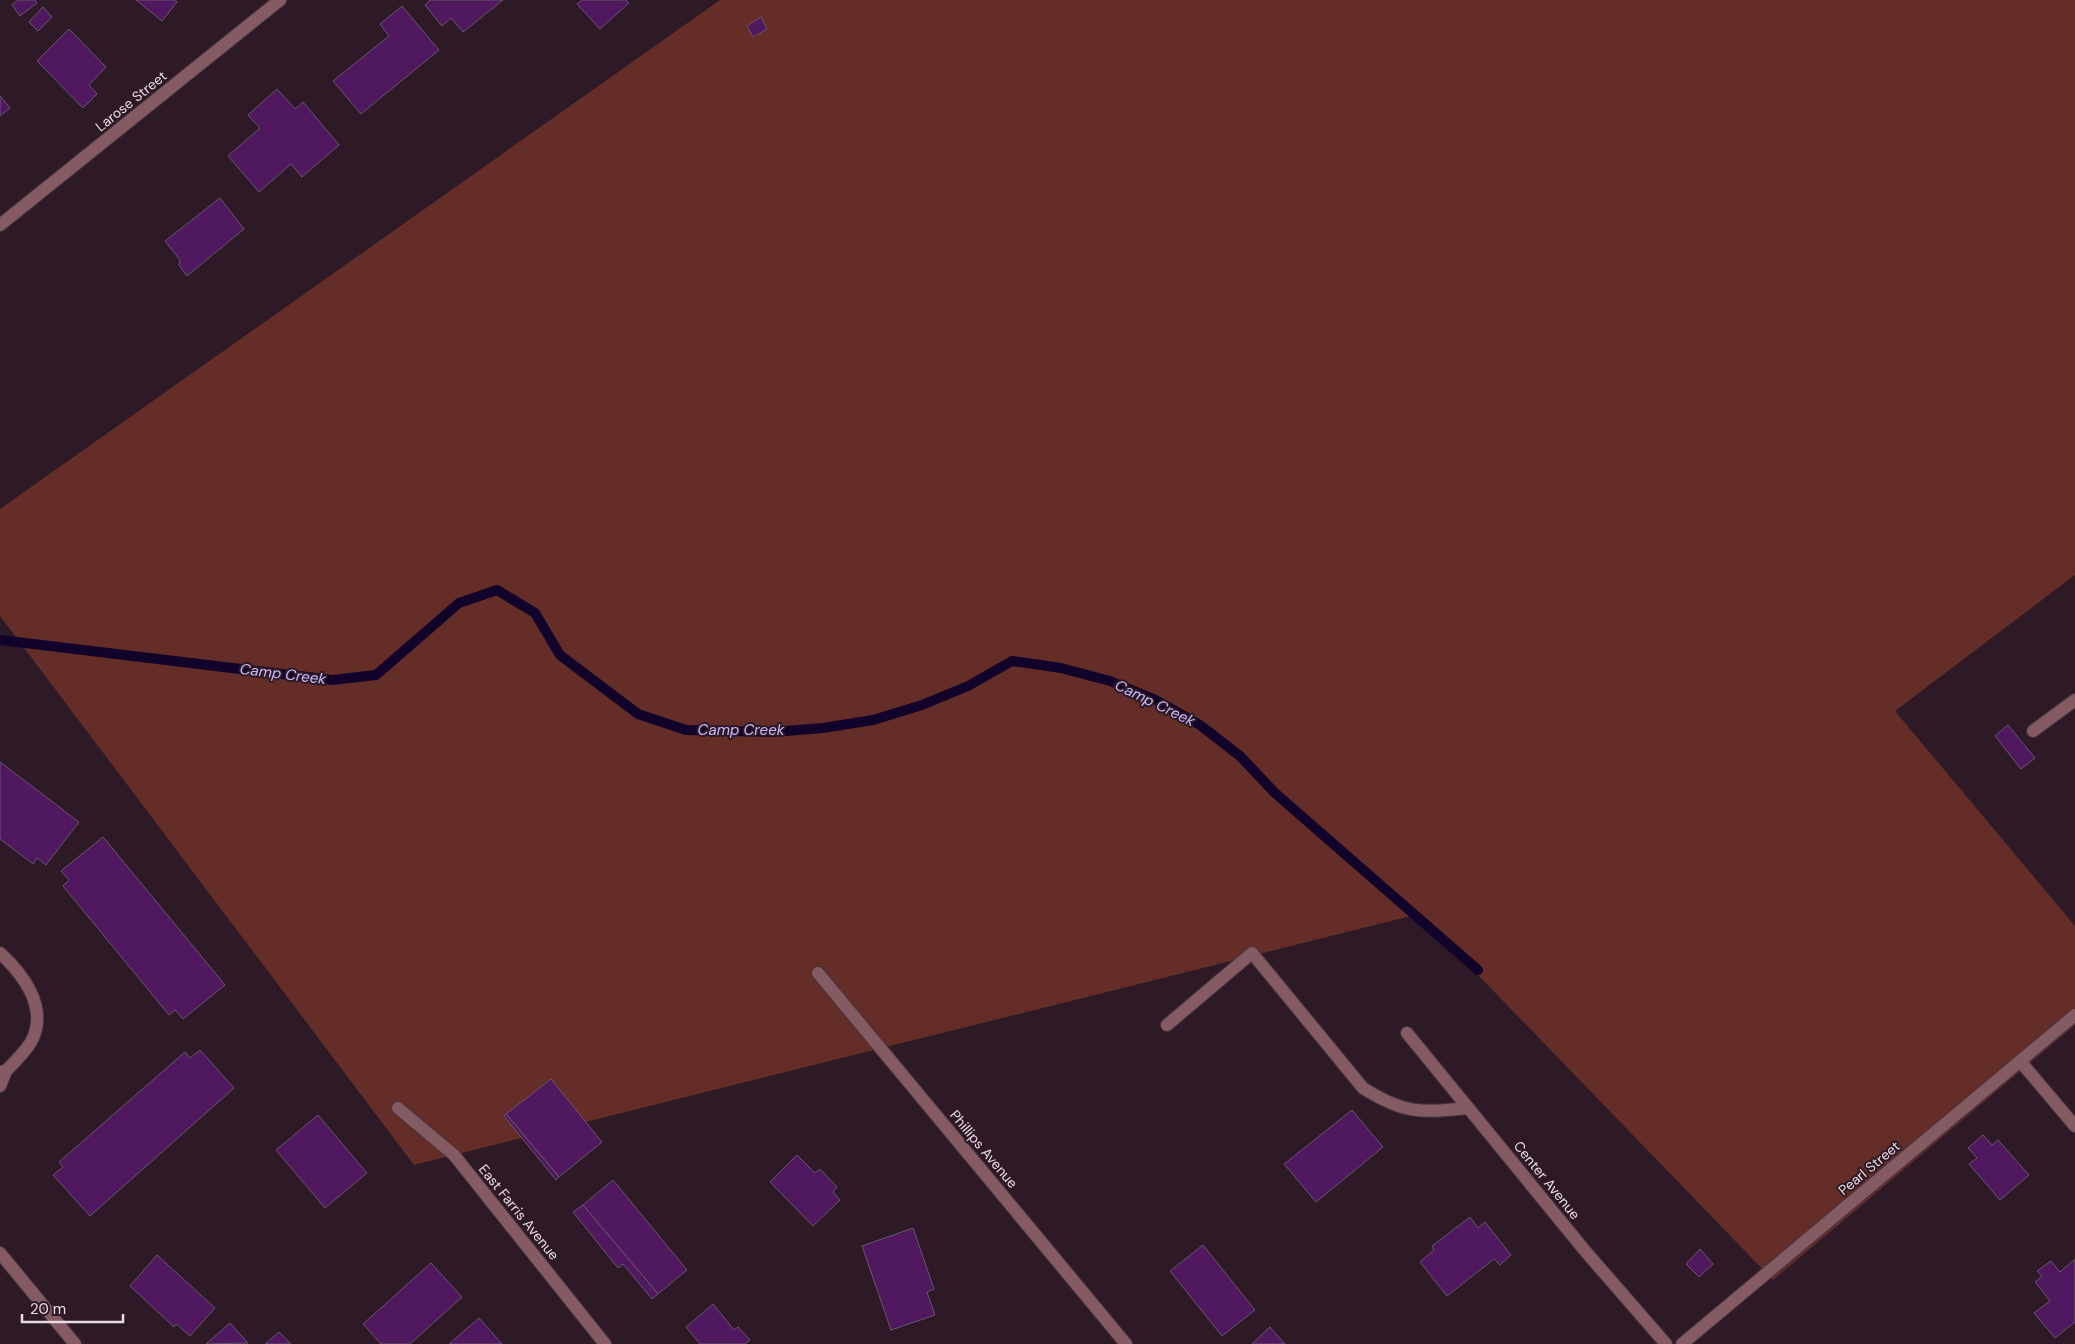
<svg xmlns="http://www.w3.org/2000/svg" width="2075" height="1344" font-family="'DM Sans',sans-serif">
	<rect width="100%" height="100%" fill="#2d1a26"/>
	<path fill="#642d27" d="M720 0H2075V575L1895 711 2075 926V1025L1773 1280 1419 914 414 1165 0 616V509Z"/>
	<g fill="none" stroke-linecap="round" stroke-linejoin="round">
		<path stroke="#110329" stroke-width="10" d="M0 640 332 680 376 675 459 603 497 590 535 613 560 655 638 714 686 730 773 732 823 728 873 720 922 705 968 686 1012 661 1061 668 1110 681 1156 700 1200 725 1240 756 1275 793 1478 970"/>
	</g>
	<g fill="#50185f" stroke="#67576c">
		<path d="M18 0H35L37 3 20 16 12 5Z"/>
		<path d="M136 0H174L177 2 162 21Z"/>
		<path d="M430 0H503L463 32 451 18 442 26 425 5Z"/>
		<path d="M582 0H626L629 3 600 29 577 4Z"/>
		<path d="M402 6 439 50 361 114 333 81 389 36 380 24Z"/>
		<path d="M43 7 52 17 38 31 29 22Z"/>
		<path d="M761 17 767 29 753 37 747 26Z"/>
		<path d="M69 29 106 67 89 85 97 94 83 108 37 61Z"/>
		<path d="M277 89 295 109 303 102 339 145 302 177 291 164 259 192 228 156 260 128 248 115Z"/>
		<path d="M0 96 10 108 0 116Z"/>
		<path d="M220 198 244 229 187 276 179 265 180 260 165 241Z"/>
		<path d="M2008 725 2035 758 2021 769 1995 736Z"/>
		<path d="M0 762 79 822 46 865 37 858 33 864 0 839Z"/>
		<path d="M103 837 225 985 183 1019 175 1010 169 1015 63 886 69 880 61 871Z"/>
		<path d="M200 1050 234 1088 90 1216 53 1175 63 1167 59 1162 185 1052 190 1058Z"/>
		<path d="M551 1079 602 1142 559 1177 506 1114Z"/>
		<path d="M1352 1110 1383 1147 1316 1202 1284 1164Z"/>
		<path d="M506 1114 559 1177 556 1180 504 1116Z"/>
		<path d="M318 1115 367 1173 325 1208 276 1150Z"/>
		<path d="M1983 1135 1992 1145 1998 1140 2029 1175 2000 1200 1969 1164 1977 1158 1968 1148Z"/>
		<path d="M797 1155 815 1173 820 1169 837 1187 833 1192 840 1200 813 1226 770 1182Z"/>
		<path d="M613 1180 687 1270 658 1294 583 1205Z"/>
		<path d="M583 1205 658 1294 652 1299 623 1264 618 1268 573 1212Z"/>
		<path d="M1470 1217 1478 1228 1485 1222 1511 1255 1500 1265 1494 1259 1447 1296 1420 1262 1434 1250 1432 1246Z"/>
		<path d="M913 1228 934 1289 927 1292 935 1315 891 1330 862 1246Z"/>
		<path d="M1203 1245 1255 1310 1222 1336 1170 1271Z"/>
		<path d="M1700 1249 1713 1264 1699 1277 1686 1264Z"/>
		<path d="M157 1255 215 1308 190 1336 176 1324 174 1327 130 1286Z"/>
		<path d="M2075 1259V1322L2055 1338 2034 1313 2050 1301 2035 1282 2042 1276 2037 1271 2051 1261 2060 1272Z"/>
		<path d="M431 1263 462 1297 410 1344H381L363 1324Z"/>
		<path d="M713 1304 734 1330 738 1327 750 1340 745 1344H700L686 1327Z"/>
		<path d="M479 1318 502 1344H449Z"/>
		<path d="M230 1323 248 1343 206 1344Z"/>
		<path d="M1270 1327 1285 1344H1252Z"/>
		<path d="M279 1332 291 1344H265Z"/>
	</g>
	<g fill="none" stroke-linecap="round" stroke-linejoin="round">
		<defs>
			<g id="minor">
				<path d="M0 225 280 0"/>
				<path d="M2033 731 2075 700"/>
				<path d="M0 953C23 974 47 1006 33 1038 28 1050 15 1061 6 1071"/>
				<path d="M818 973 1126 1344"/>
				<path d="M1167 1025 1252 953 1363 1088C1404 1114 1421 1113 1468 1108"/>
				<path d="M1407 1033 1586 1252 1666 1344"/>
				<path d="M2020 1061 2075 1126"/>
				<path d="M0 1086 6 1071 0 1072"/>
				<path d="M398 1108 454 1155 605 1344"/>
				<path d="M0 1253 75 1344"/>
				<path d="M1682 1344 2075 1015"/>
			</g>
		</defs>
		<use href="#minor" stroke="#473540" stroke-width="14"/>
		<use href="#minor" stroke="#845a63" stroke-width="12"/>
	</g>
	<g text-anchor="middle" stroke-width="4" stroke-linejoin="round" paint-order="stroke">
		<g font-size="14" fill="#e9dbe3" stroke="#2d1a26">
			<text transform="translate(131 101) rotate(-39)" y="5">Larose Street</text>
			<text transform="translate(984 1149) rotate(50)" y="5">Phillips Avenue</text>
			<text transform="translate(1869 1168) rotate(-40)" y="5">Pearl Street</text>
			<text transform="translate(1547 1180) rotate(51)" y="5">Center Avenue</text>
			<text transform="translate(519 1212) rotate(51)" y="5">East Farris Avenue</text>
		</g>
		<g font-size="15" font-style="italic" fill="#c9b9fc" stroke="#2d1a26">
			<text transform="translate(283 674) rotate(7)" y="5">Camp Creek</text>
			<text transform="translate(1155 703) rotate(26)" y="5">Camp Creek</text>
			<text x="741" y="735">Camp Creek</text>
		</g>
	</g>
	<path d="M22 1314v8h101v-8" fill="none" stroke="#e9dbe3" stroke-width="2.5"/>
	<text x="30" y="1314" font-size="15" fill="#e9dbe3" stroke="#2d1a26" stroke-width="4" paint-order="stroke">20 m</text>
</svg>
